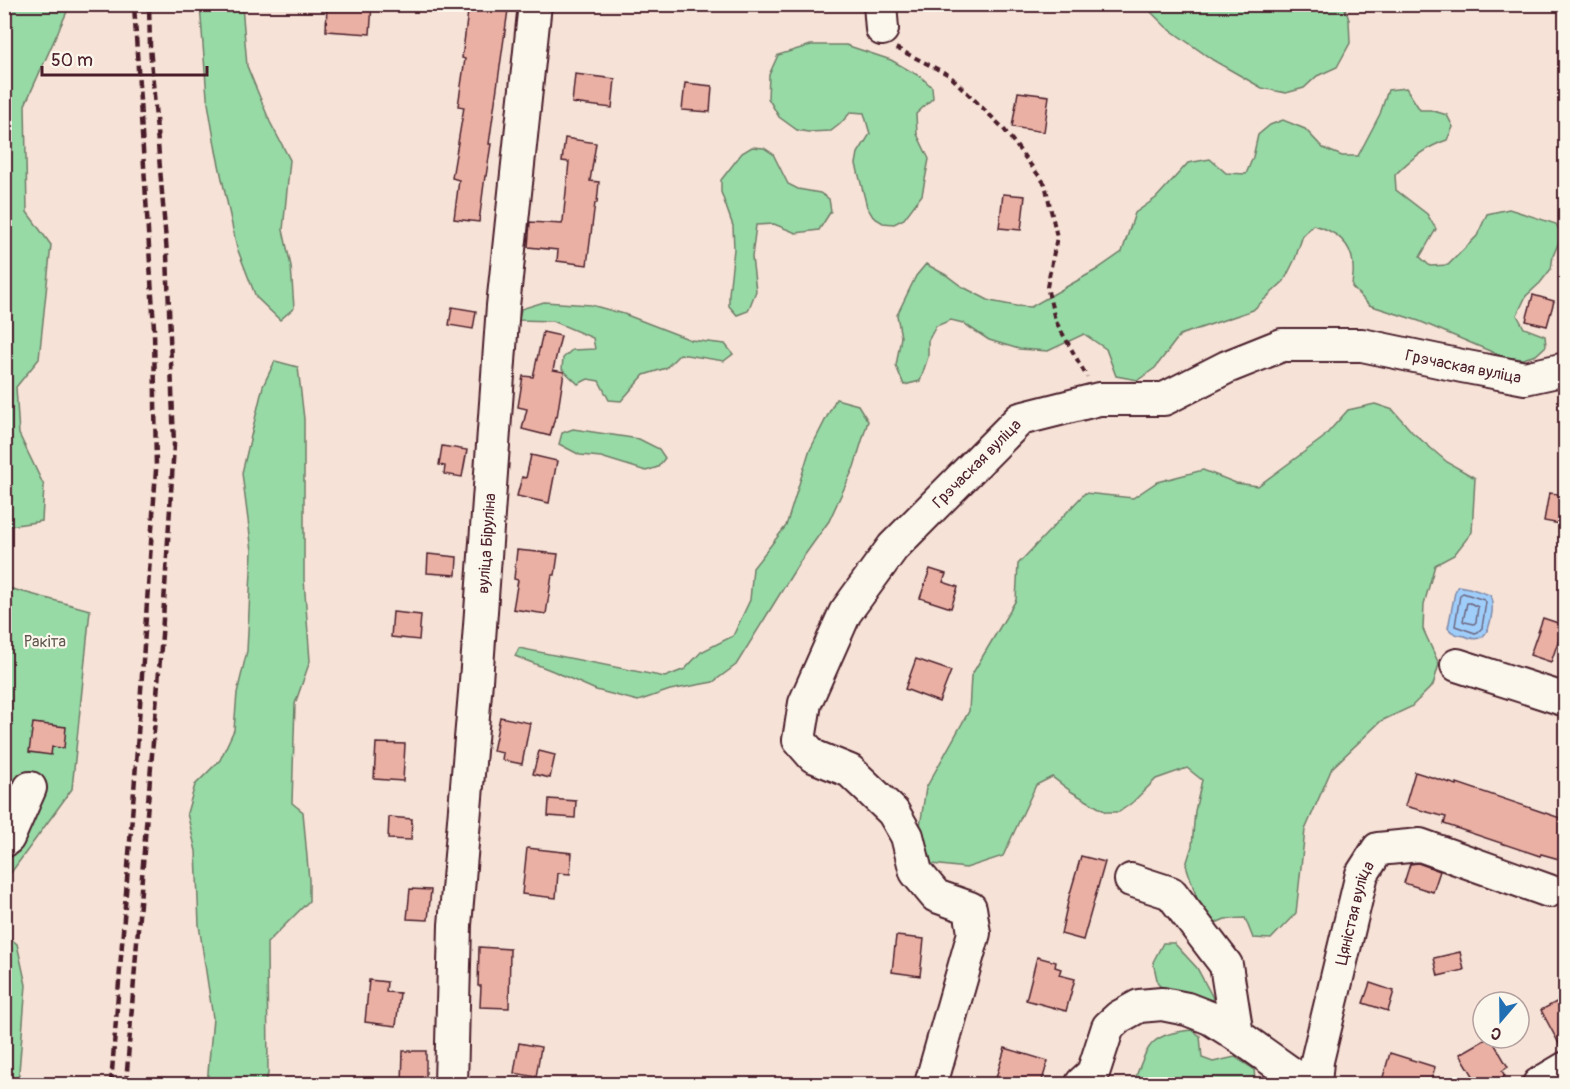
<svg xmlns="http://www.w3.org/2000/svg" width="1570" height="1089" font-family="Pangolin,sans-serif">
	<rect width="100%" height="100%" fill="#f6e2d6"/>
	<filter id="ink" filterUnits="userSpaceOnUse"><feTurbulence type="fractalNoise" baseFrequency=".0167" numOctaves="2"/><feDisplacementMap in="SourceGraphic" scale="12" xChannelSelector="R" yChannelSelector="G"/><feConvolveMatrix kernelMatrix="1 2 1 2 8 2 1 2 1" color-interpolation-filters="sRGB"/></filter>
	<g filter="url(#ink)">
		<g fill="#97daa6" stroke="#707c68" stroke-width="1.5">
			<path d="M4 5H70L25 105 27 212 51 245 39 359 16 387 19 434 44 486 42 521 10 526 4 524Z"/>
			<path d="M200 5H242L247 66 270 122 290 160 283 230 291 266 294 308 280 320 256 297 237 248 216 151 207 97Z"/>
			<path d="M1144 5H1344L1349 20 1350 43 1337 67 1317 76 1304 88 1286 93 1262 88 1213 60 1166 27Z"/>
			<path d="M811 45H846L891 60 921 77 932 87 933 98 916 114 917 134 929 159 922 195 904 219 894 224 883 223 873 217 867 207 856 164 858 153 870 134 864 113 851 112 840 124 831 131 808 132 797 130 779 117 768 98 769 75 778 55Z"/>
			<path d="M1406 88 1420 110H1430L1447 115 1453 127 1447 140C1426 147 1410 159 1395 175L1396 190 1427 214 1436 229 1420 257 1430 266 1448 265 1477 236 1487 214 1509 209 1556 224 1562 235 1553 256 1551 269 1540 283 1526 296 1517 315 1524 328 1545 336 1546 346 1536 355 1523 359 1504 357 1419 321 1369 305 1352 287C1352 280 1354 273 1353 267 1353 243 1334 230 1313 225L1303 235 1295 259 1284 281 1253 310 1180 335 1155 368 1138 380 1116 376 1106 349 1084 334 1048 351 1019 349 989 340 963 323 951 320 936 326 928 341V357L920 381 904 385 896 366 901 337 897 315 916 276 926 264 946 275 961 286 990 301 1016 306 1031 307 1096 270 1122 252 1135 213 1156 198 1188 163 1210 159 1226 173 1246 174 1253 157 1258 135 1270 125 1283 120 1305 129 1323 148 1342 156H1358L1380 114 1388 90Z"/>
			<path d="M752 147 764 148 773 154 788 184 798 189 820 193 829 199 831 211 819 230 796 233 774 224 756 225 752 257 756 291 748 311 737 315 729 306V294L734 249 733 226 721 192V180L742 153Z"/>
			<path d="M544 302 591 305 624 314 691 340 725 344 733 354 724 361 680 354 666 368 644 375 621 401 609 400 599 381 588 379 578 384 562 369 563 358 572 350 595 349 593 338 553 321 519 320 521 309Z"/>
			<path d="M275 361 298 367 304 419V579L310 661 295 704 292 803 303 812 309 880V901L267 943 268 1074 264 1084H207L213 1018 199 925 196 851 187 813 195 785 220 760 234 730 237 693 247 651 252 551 242 473 263 386Z"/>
			<path d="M836 399 858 405 868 421 854 467 829 521 799 563 736 665 713 682 670 690 638 701 596 690 553 671 515 656 519 648 665 677 685 669 701 652 733 636 750 600 753 568 786 526 809 452Z"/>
			<path d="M1375 404 1393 410 1412 432 1447 462 1475 478 1472 532 1454 555 1435 565 1424 604 1423 629 1439 664 1433 685 1411 707 1381 721 1332 768 1305 830 1296 913 1271 939 1253 938 1245 918 1225 919 1213 924 1200 908 1186 865 1192 846 1195 811 1202 780 1187 768 1156 779 1133 802 1119 812H1106L1072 792 1052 777 1036 785 1003 856 966 868 932 864 918 839 926 788 969 711 971 676 1016 600 1018 564 1085 493 1133 498 1157 482 1203 470 1236 483 1258 486 1323 438 1348 410Z"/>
			<path d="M573 429 639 439 659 449 665 458 658 467 646 471 601 457 580 455 559 444 562 433Z"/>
			<path d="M5 587 90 610 72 789 5 881Z"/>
			<path d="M5 934 17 944 26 985 18 1084H5Z"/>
			<path d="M1163 943H1174L1197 968 1213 998 1205 1008 1183 1006 1158 984 1153 962Z"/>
			<path d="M1192 1030 1200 1036 1202 1058 1213 1062 1235 1057 1254 1069 1255 1080 1250 1084H1133C1148 1047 1147 1034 1192 1030Z"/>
		</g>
		<path fill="#9fcefb" stroke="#7d88a8" stroke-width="1.5" d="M1458 586 1469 588 1490 595C1495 605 1491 635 1479 638 1474 640 1469 638 1465 636 1458 635 1452 634 1448 628L1455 592Z"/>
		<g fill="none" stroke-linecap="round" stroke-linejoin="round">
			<g stroke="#6c657e" stroke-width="1.5">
				<path d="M1463 593 1484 600 1486 602 1482 628 1478 632 1475 633 1455 626 1460 595Z"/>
				<path d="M1467 603H1470L1478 607 1476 622 1474 624 1465 622 1463 621Z"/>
			</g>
		</g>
		<g fill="#eab0a4" stroke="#4a1f2b" stroke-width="1.5">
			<path d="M327 4H372L370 34 326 31Z"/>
			<path d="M469 4 508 10 489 144H491L486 176H485L479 222 454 219 459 180 452 178 464 107 458 106 465 59 462 58Z"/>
			<path d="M575 74 615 79 612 108 572 103Z"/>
			<path d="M685 83 712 86 710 112 682 110Z"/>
			<path d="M1018 92 1049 96 1044 132 1012 127Z"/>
			<path d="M565 138 596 143 590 181 599 182 597 203H595L587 265 557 261 558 250 528 247 530 222 562 224 563 221 569 162 562 161Z"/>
			<path d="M1003 194 1025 196 1021 230 999 228Z"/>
			<path d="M1533 295 1554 301 1547 326 1526 321Z"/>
			<path d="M452 307 476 311 473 329 449 325Z"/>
			<path d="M543 332 561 336 553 370 564 372 557 417H555L550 436 522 429 527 409 518 407 523 376 533 377Z"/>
			<path d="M442 446 467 450 462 477 444 474 445 466 439 465Z"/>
			<path d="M531 455 557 461 549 503 517 496 522 477 526 478Z"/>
			<path d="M1549 493 1566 495V525L1544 521Z"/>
			<path d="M517 550 558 554 555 575H552L546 614 513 609 518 580 514 579Z"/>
			<path d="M428 554 457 557 456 575 427 573Z"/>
			<path d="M930 569 946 574 943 582 958 587 951 608 920 598Z"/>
			<path d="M393 612 421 615 419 640 391 637Z"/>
			<path d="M1543 618 1564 625 1551 662 1530 655Z"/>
			<path d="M916 659 951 671 939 702 905 689Z"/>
			<path d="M500 717 530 723 522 764 502 760 503 753 493 751Z"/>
			<path d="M33 723 66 727 64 748 52 747 51 755 29 752Z"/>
			<path d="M376 743 405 744 403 781 374 779Z"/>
			<path d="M539 751 555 755 550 778 533 774Z"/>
			<path d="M1415 772 1457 785V783L1566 820V861L1541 854 1540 856 1444 824 1446 817 1405 806Z"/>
			<path d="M549 799 576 801 575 818 548 816Z"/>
			<path d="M389 817 412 819 411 840 388 839Z"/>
			<path d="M527 848 572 853 570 874 558 873 556 898 522 894Z"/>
			<path d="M1081 856 1105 862 1083 940 1061 934 1069 897Z"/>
			<path d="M1418 863 1440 871 1433 892 1404 883 1410 864Z"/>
			<path d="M410 889 431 890 428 920 407 919Z"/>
			<path d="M896 936 924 939 920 976 892 972Z"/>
			<path d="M479 947 510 949 509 1008 480 1007 481 986H478Z"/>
			<path d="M1460 952 1464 970 1438 976 1434 958Z"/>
			<path d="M1037 957 1056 962 1055 967 1061 969 1059 975 1075 979 1066 1011 1026 1000Z"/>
			<path d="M369 980 387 982 386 992 400 993 396 1026 365 1022Z"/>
			<path d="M1370 983 1394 991 1388 1011 1363 1003Z"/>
			<path d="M1566 997V1050L1563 1051 1541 1010Z"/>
			<path d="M1488 1038H1491L1508 1067 1502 1071 1505 1076 1491 1084H1478L1460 1054Z"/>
			<path d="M519 1043 541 1047 536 1077 514 1073Z"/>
			<path d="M1005 1048 1048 1061 1041 1084H994Z"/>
			<path d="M403 1051H426V1084H402Z"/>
			<path d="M1390 1053 1435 1067 1430 1084H1381Z"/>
		</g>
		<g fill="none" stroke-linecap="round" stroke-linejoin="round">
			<defs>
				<g id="minor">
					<path d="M880 4 882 29"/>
					<path d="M1457 665 1566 700"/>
					<path d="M4 841 8 838 30 788"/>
					<path d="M1131 880 1171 893 1226 965 1237 1035"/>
					<path d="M1082 1083 1093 1073 1108 1027 1119 1017 1139 1006 1162 1004 1187 1009 1210 1018 1237 1035 1306 1084"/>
					<path id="s1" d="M451 1084 455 925 476 681 503 306 535 4"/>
					<path id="s2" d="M931 1084 974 933 970 908 936 896 916 872 907 836 893 812 850 771 813 756 799 740 805 703 845 613 893 547 1020 419 1099 399H1164L1227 367 1282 345H1362L1462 366 1525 378 1566 369"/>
					<path id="s3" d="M1315 1084 1317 1061 1362 874 1378 849 1420 845 1549 891"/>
					<path d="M1539 1084 1566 1068"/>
				</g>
			</defs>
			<use href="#minor" stroke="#4a1f2b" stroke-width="36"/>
			<path stroke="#4a1f2b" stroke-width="4" stroke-dasharray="6 4.5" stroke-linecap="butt" d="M896 48 949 75 1003 128 1045 184 1057 237 1047 287 1055 320 1087 377"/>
			<use href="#minor" stroke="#fbf7ec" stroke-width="32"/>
			<g stroke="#4a1f2b" stroke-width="4.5" stroke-dasharray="9 4.5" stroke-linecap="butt">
				<path d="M111 1084 135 778 156 470 154 328 134 4"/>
				<path d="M126 1084 145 838 162 635 174 445 167 254 150 46 149 4"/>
			</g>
		</g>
	</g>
	<g text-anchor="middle" stroke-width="4.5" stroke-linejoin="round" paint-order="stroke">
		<g font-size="16" fill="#4a1f2b" stroke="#fbf7ec">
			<text dy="6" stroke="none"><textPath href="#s2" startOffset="1293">Грэчаская вуліца</textPath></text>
			<text dy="6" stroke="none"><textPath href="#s2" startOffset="771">Грэчаская вуліца</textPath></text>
			<text dy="6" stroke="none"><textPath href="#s1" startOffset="542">вуліца Біруліна</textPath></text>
			<text dy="6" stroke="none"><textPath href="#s3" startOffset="176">Цяністая вуліца</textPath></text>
		</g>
		<g font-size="16" fill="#615750" stroke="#fbf7ec">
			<text x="45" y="647">Ракіта</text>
		</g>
	</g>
	<rect width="1570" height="1089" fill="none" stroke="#fbf7ec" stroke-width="24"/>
	<rect x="12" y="12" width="1546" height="1065" fill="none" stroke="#4a1f2b" stroke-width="2" filter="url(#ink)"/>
	<g transform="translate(1501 1020) rotate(200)"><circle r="28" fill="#fbf7ec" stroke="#b4a19f" stroke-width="1.5"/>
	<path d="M0-4.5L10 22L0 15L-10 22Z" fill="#1f6fb2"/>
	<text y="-9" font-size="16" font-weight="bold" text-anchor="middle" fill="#4a1f2b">С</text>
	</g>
	<path d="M42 66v9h165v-9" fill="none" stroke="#4a1f2b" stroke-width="3"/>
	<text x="51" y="66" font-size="18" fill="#4a1f2b" stroke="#fbf7ec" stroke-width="4.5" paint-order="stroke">50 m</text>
</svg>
